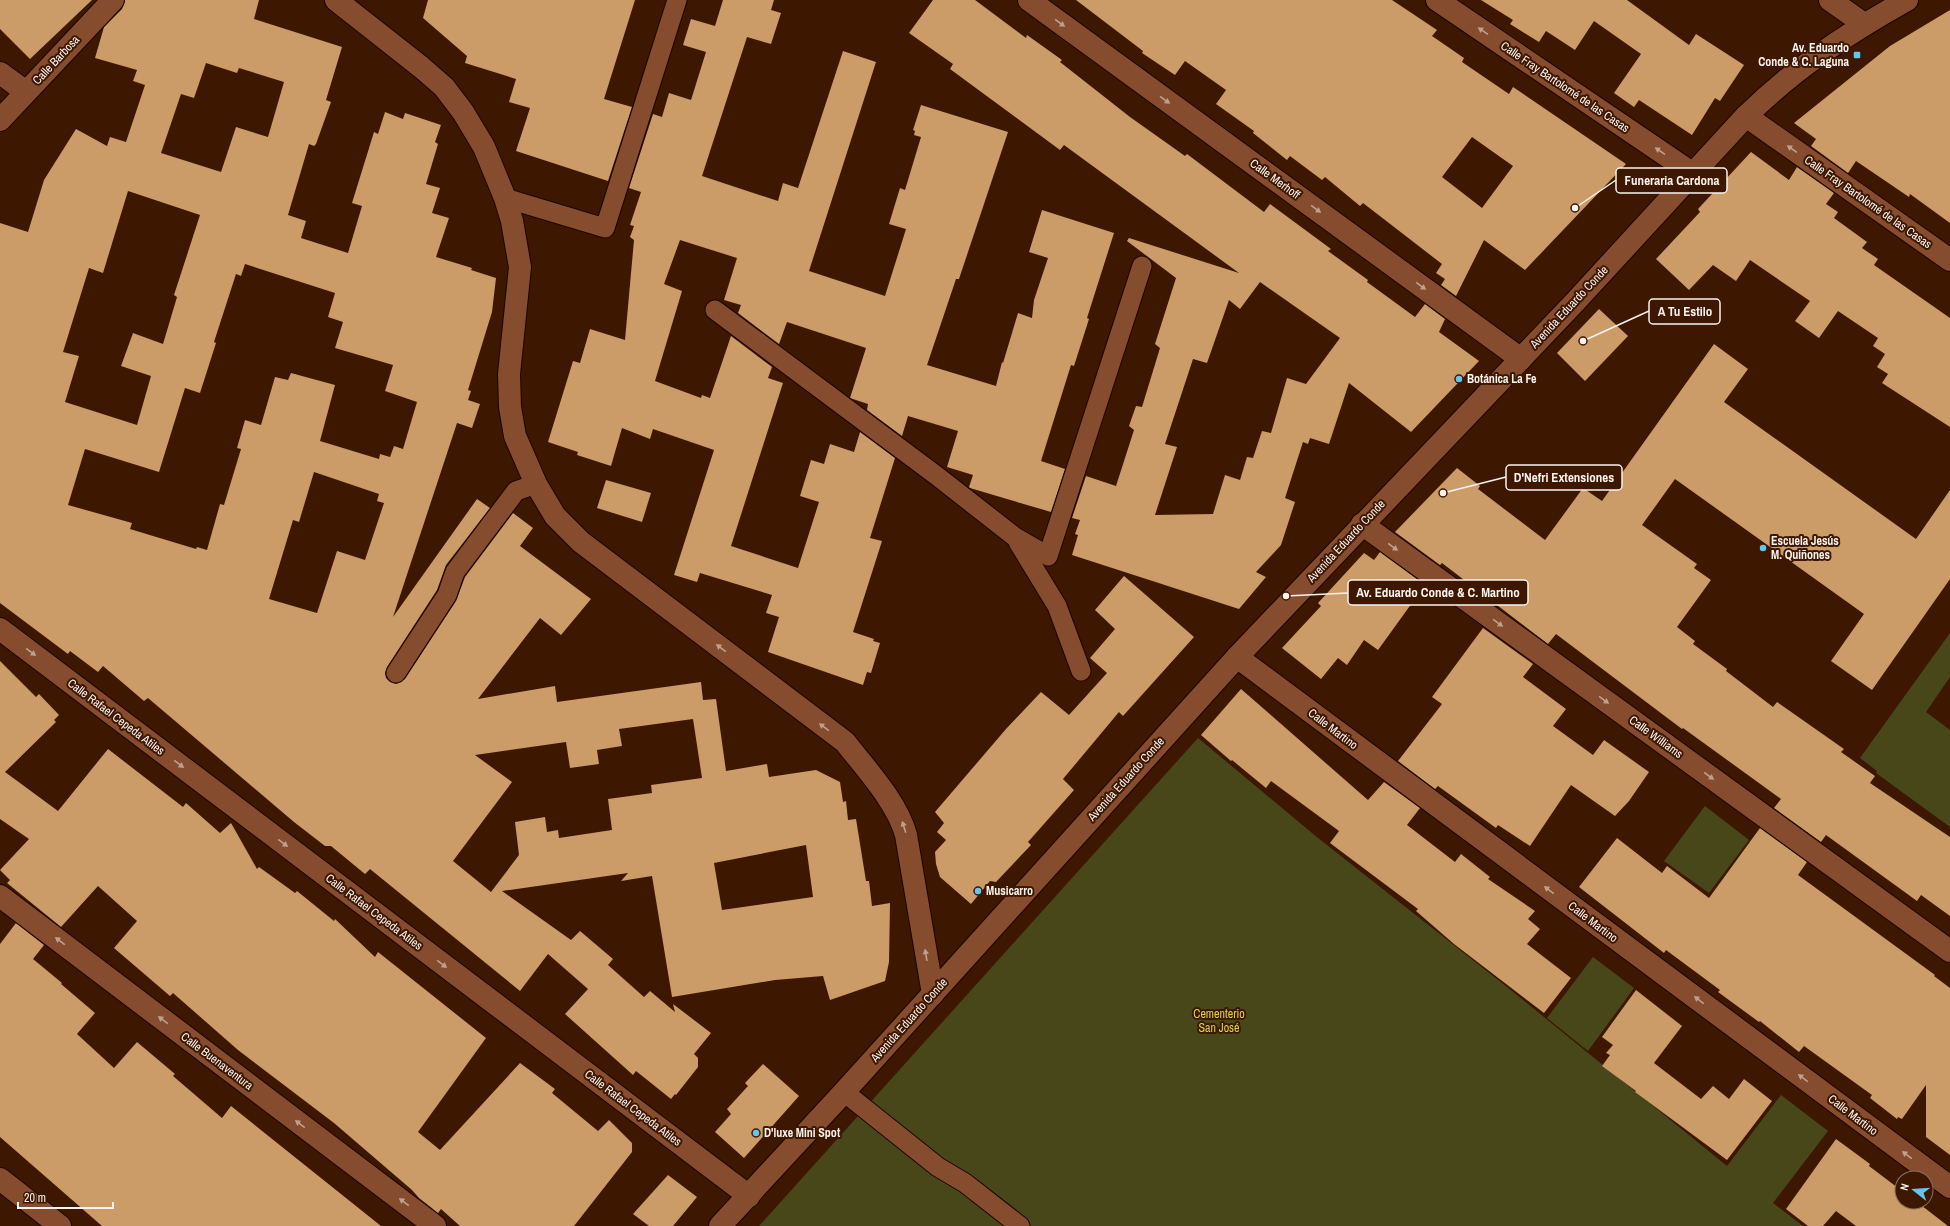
<svg xmlns="http://www.w3.org/2000/svg" width="1950" height="1226" font-family="'Archivo Narrow',sans-serif">
	<rect width="100%" height="100%" fill="#3e1700"/>
	<g fill="#484719">
		<path d="M1950 633V677L1926 712 1950 730V827L1876 773 1877 771 1860 758Z"/>
		<path d="M1198 738 1318 838 1507 987 1727 1166 1781 1095 1828 1131 1773 1203 1803 1226H759Z"/>
		<path d="M1705 806 1749 840 1709 893 1664 861Z"/>
		<path d="M1593 957 1634 988 1588 1051 1547 1018Z"/>
	</g>
	<g fill="#cb9c68" fill-rule="evenodd">
		<path d="M0 0H92L30 59 0 29Z"/>
		<path d="M125 0H259L254 19 342 47 326 100 331 102 316 144 314 146 309 144 288 215 306 221 301 238 348 253 362 206 352 203 374 132 378 134 385 112 403 119 405 113 441 125 435 142 438 144 426 184 440 188 432 213 449 218 436 257 472 268 471 270 496 278 492 312 468 390 471 391 468 400 480 404 472 428 457 423 393 617 477 499 490 508 446 565 437 590 387 667 385 673 386 678 390 682 396 684 405 679 456 601 465 577 513 513 533 528 520 546 591 599 561 635 540 618 478 699 555 686 557 702 701 682 703 700 716 699 726 771 767 764 769 777 816 770 840 782 843 802 846 801 848 820 856 819 866 881H869L872 906 890 903 889 962 885 981 830 1000 823 976 775 980 672 997 652 876 621 881 628 873 502 891 571 940 580 931 613 959 608 965 644 997 650 991 675 1012 673 1004 711 1033 694 1054 698 1058V1067L676 1095 675 1094 671 1099 636 1071 633 1075 565 1014 588 989 548 954 520 991 370 869 365 874 331 846H325L294 822 148 698 144 701 103 666 98 672 70 651 68 654 0 603V223L28 232 44 180 76 129 107 146 110 137 126 142 145 85 133 81 137 70 95 58 104 27 122 9ZM206 63 237 73 239 68 284 82 268 137 236 127 221 172 161 153 181 94 194 98ZM128 191 200 215 174 295 177 297 163 344 133 333 121 366 151 376 137 425 65 402 79 356 63 352 89 268 103 273ZM245 264 335 293 328 317 343 322 335 348 393 365 385 391 417 402 403 449 394 446 390 457 380 454 379 459 320 441 335 385 291 373 288 380 275 377 261 425 245 420 237 448 241 449 224 505 220 504 207 550 197 547 196 549 130 529 132 523 68 505 85 449 159 472 185 388 200 393 216 343 214 342 236 274 241 276ZM314 472 379 494 377 501 384 503 365 560 337 551 317 613 269 599 293 520 299 522ZM693 719 702 778 651 785 652 793 608 799 612 830 559 838 558 830 547 832 545 817 515 822 519 855 491 892 453 861 512 782 475 755 566 742 570 768 599 764 597 750 622 746 619 729ZM806 845 813 897 722 910 714 863Z"/>
		<path d="M428 0H635L604 99 632 107 608 181 516 151 530 108 509 102 516 79 465 63 467 56 423 18Z"/>
		<path d="M723 0H774L771 10 781 13 771 44 747 37 702 176 778 201 783 183 798 188 843 51 876 62 809 271 885 296 906 229 889 224 900 188 905 190 921 137 914 135 915 131 913 130 921 105 1008 132 959 279H956L927 365 996 386 1002 362 1003 363 1018 313 1032 318 1034 300 1048 258 1029 252 1042 210 1114 233 1087 318 1089 319 1074 366 1071 365 1041 461 1065 469 1051 512 970 488 969 487 973 475 947 467 958 431 908 416 902 436 867 410 868 404 850 398 866 348 787 322 779 344 738 313 741 305 724 300 737 258 680 240 664 284 682 291 655 381 701 398 702 395 710 398 731 336 772 367 768 378 783 383 731 546 798 568 819 502 800 496 811 460 824 464 830 444 854 452 860 432 895 458 870 538 882 541 853 632 874 639 873 641 880 643 871 673 867 672 863 685 768 652 779 617 766 613 772 595 700 573 697 582 674 575 714 450 653 429 650 439 622 428 611 466 577 455 578 452 548 442 573 361 580 363 590 329 625 340 634 240 630 237 634 226 630 225 641 192 629 188 653 114 662 117 669 93 691 100 706 52 683 45 691 19 715 26Z"/>
		<path d="M933 0H975L1026 38 1027 35 1062 60 1060 62 1130 117 1185 156 1187 154 1264 212 1270 204 1331 249 1328 251 1368 280 1367 282 1415 317 1425 304 1445 319 1439 332 1479 361 1411 432 1349 383 1329 444 1310 438 1308 444 1303 442 1285 498 1295 502 1281 545 1256 572 1266 577 1239 609 1072 555 1078 535 1075 534 1080 520 1072 518 1086 476 1116 486 1134 430 1129 426 1136 406 1142 407 1160 348 1155 344 1176 278 1127 241 1129 238 1239 273 1064 145 1060 150 950 69 953 64 909 33ZM1260 282 1340 338 1306 384 1287 378 1271 433 1262 431 1253 458 1247 457 1240 480 1225 475 1213 514 1155 515 1177 447 1165 444 1193 359 1207 363 1229 300 1240 309Z"/>
		<path d="M1076 0H1392L1437 30 1432 36 1464 58 1462 62 1509 94 1513 87 1626 164 1525 270 1484 240 1456 296 1441 285 1445 279 1436 273 1442 264 1363 203 1360 206 1325 177 1322 180 1290 156 1287 160 1253 133 1254 131 1216 104 1226 90 1185 61 1175 75 1142 53 1143 51ZM1472 137 1513 166 1482 208 1442 177Z"/>
		<path d="M1481 0H1627L1689 45 1696 34 1744 65 1720 101 1715 98 1692 135 1639 100 1634 107 1614 93 1641 54 1594 21 1575 50 1546 31 1539 42 1510 24 1513 20Z"/>
		<path d="M1950 10V223L1910 194 1909 197 1856 161 1848 173 1811 146 1816 139 1794 123 1890 46Z"/>
		<path d="M1751 152 1789 180 1797 167 1834 193 1826 204 1838 212 1834 218 1867 242 1862 248 1878 259 1874 265 1950 318V427L1882 383 1888 374 1877 367 1885 354 1873 346 1878 338 1838 311 1819 338 1795 321 1810 301 1750 260 1736 281 1713 265 1689 290 1656 259 1700 212 1698 209Z"/>
		<path d="M1599 309 1628 336 1585 381 1557 353Z"/>
		<path d="M1714 344 1748 369 1724 402 1916 539 1950 490V579L1872 690 1831 661 1864 614 1675 479 1642 525 1697 564 1694 568 1711 580 1677 627 1695 641 1693 644 1727 669 1726 671 1773 707 1777 702 1844 749 1841 752 1875 776 1870 783 1950 837V916L1921 895 1917 901 1826 835 1821 842 1774 808 1781 799 1683 728 1682 729 1556 634 1548 644 1442 563 1440 565 1395 532 1457 468 1480 486 1478 489 1545 540 1583 488 1602 501Z"/>
		<path d="M606 480 651 493 642 522 597 508Z"/>
		<path d="M1380 552 1425 585 1378 650 1364 640 1347 665 1338 658 1321 679 1282 648 1321 606 1318 603 1364 553 1374 560Z"/>
		<path d="M1124 576 1194 637 1123 716 1119 712 1063 779 1074 790 1028 842 1031 845 996 882 990 881 971 904 940 877 936 864 935 852 946 840 937 832 944 823 935 812 1006 729 1041 692 1069 715 1107 673 1090 658 1115 629 1095 610Z"/>
		<path d="M1483 628 1533 664 1523 677 1566 709 1553 726 1593 755 1604 740 1649 772 1629 801 1615 816 1571 785 1530 846 1498 825 1496 828 1438 786 1435 789 1398 761 1442 704 1432 697Z"/>
		<path d="M0 661 36 697 39 694 59 715 54 720 56 722 5 772 58 811 108 749 183 807 186 803 220 833 231 823 257 869 259 867 295 893 297 891 334 921 335 919 375 957 378 952 486 1038 418 1132 440 1150 520 1063 555 1089 552 1093 598 1131 609 1120 632 1143V1152L574 1226H460L441 1209 438 1213 419 1198 412 1190 334 1123 238 1050 173 993 170 996 114 948 137 921 98 886 61 927 7 883 10 880 0 870 29 839 0 819Z"/>
		<path d="M1241 689 1368 800 1384 782 1420 808 1407 825 1455 862 1461 854 1490 877 1488 879 1535 911 1528 919 1540 929 1527 944 1571 978 1544 1013 1454 944 1416 911 1418 909 1330 843 1339 831 1271 781 1266 788 1232 760 1231 761 1201 735Z"/>
		<path d="M1760 828 1807 862 1798 875 1935 975 1934 976 1950 988V1155L1926 1137V1085L1902 1119 1898 1117 1897 1119 1870 1098 1872 1095 1804 1046 1799 1052 1760 1021 1759 1022 1718 992 1720 990 1666 950 1664 953 1579 887 1617 838 1662 873 1667 866 1709 898Z"/>
		<path d="M16 923 44 945 33 959 62 983 61 984 95 1013 77 1034 114 1068 137 1042 175 1074 173 1076 222 1118 231 1106 381 1226H102L0 1137V944Z"/>
		<path d="M1636 990 1682 1026 1654 1063 1701 1099 1713 1086 1729 1099 1744 1079 1772 1101 1727 1160 1635 1092 1636 1091 1602 1066 1610 1055 1606 1053 1613 1045 1602 1037Z"/>
		<path d="M763 1064 799 1096 744 1158 715 1132 731 1114 727 1109 748 1086 745 1083Z"/>
		<path d="M1836 1139 1870 1164 1869 1166 1902 1191V1202H1917L1948 1226H1856L1836 1211 1823 1226H1808L1786 1209Z"/>
		<path d="M668 1175 697 1197 673 1226H649L633 1214Z"/>
	</g>
	<g fill="none" stroke-linecap="round" stroke-linejoin="round">
		<defs>
			<g id="lane">
				<path d="M505 198 605 228 677 0"/>
				<path d="M715 310 937 476 1015 537 1048 556 1142 266"/>
				<path d="M1018 542 1057 606 1081 671"/>
				<path d="M396 673 447 595 455 572 516 491 536 484"/>
				<path d="M844 1092 938 1167 965 1183 1020 1226"/>
			</g>
			<g id="street">
				<path d="M336 0 421 67 444 87 463 112 484 147 505 198 512 221 520 267 509 374 510 407 515 436 536 484 555 516 581 542 845 742C866 769 897 802 906 835L933 994"/>
				<path d="M1029 0 1521 359"/>
				<path d="M1437 0 1692 173"/>
				<path d="M1830 0 1864 24"/>
				<path d="M0 73 26 92"/>
				<path d="M1746 116 1950 260"/>
				<path d="M0 120 113 0"/>
				<path d="M1362 524 1950 951"/>
				<path d="M0 629 749 1196"/>
				<path d="M1237 657 1950 1187"/>
				<path d="M0 896 435 1226"/>
			</g>
			<g id="secondary">
				<path d="M0 1179 60 1226"/>
				<path d="M720 1226 844 1092 1237 657 1575 302 1746 116C1795 68 1848 33 1907 0"/>
			</g>
		</defs>
		<use href="#lane" stroke="#1e0500" stroke-width="21"/>
		<use href="#street" stroke="#1e0500" stroke-width="24"/>
		<use href="#secondary" stroke="#1e0500" stroke-width="24"/>
		<use href="#lane" stroke="#854d2e" stroke-width="19"/>
		<use href="#street" stroke="#854d2e" stroke-width="22"/>
		<use href="#secondary" stroke="#854d2e" stroke-width="22"/>
	</g>
	<defs><path id="oneway-solid" d="M-6-.8H1V-3.2L6.5 0L1 3.2V.8H-6Z"/></defs>
	<g fill="#c0a08e">
		<use href="#oneway-solid" transform="translate(1060 23) rotate(36)"/>
		<use href="#oneway-solid" transform="translate(1483 31) rotate(-146)"/>
		<use href="#oneway-solid" transform="translate(1165 100) rotate(36)"/>
		<use href="#oneway-solid" transform="translate(1792 149) rotate(-145)"/>
		<use href="#oneway-solid" transform="translate(1660 151) rotate(-146)"/>
		<use href="#oneway-solid" transform="translate(1316 209) rotate(36)"/>
		<use href="#oneway-solid" transform="translate(1421 286) rotate(36)"/>
		<use href="#oneway-solid" transform="translate(1393 547) rotate(36)"/>
		<use href="#oneway-solid" transform="translate(1498 623) rotate(36)"/>
		<use href="#oneway-solid" transform="translate(721 648) rotate(-143)"/>
		<use href="#oneway-solid" transform="translate(31 652) rotate(37)"/>
		<use href="#oneway-solid" transform="translate(1604 700) rotate(36)"/>
		<use href="#oneway-solid" transform="translate(824 727) rotate(-144)"/>
		<use href="#oneway-solid" transform="translate(179 764) rotate(37)"/>
		<use href="#oneway-solid" transform="translate(1709 776) rotate(36)"/>
		<use href="#oneway-solid" transform="translate(904 827) rotate(-107)"/>
		<use href="#oneway-solid" transform="translate(283 843) rotate(37)"/>
		<use href="#oneway-solid" transform="translate(1549 890) rotate(-143)"/>
		<use href="#oneway-solid" transform="translate(60 941) rotate(-143)"/>
		<use href="#oneway-solid" transform="translate(926 955) rotate(-99)"/>
		<use href="#oneway-solid" transform="translate(442 964) rotate(37)"/>
		<use href="#oneway-solid" transform="translate(1699 1000) rotate(-143)"/>
		<use href="#oneway-solid" transform="translate(163 1020) rotate(-143)"/>
		<use href="#oneway-solid" transform="translate(1803 1078) rotate(-143)"/>
		<use href="#oneway-solid" transform="translate(300 1124) rotate(-143)"/>
		<use href="#oneway-solid" transform="translate(1907 1155) rotate(-143)"/>
		<use href="#oneway-solid" transform="translate(404 1202) rotate(-143)"/>
	</g>
	<g fill="#65c5ee" stroke="#3e1700" stroke-width="1.5">
		<rect x="1853" y="51" width="8" height="8" rx="2"/>
		<circle cx="1459" cy="379" r="4"/>
		<circle cx="1763" cy="548" r="4"/>
		<circle cx="978" cy="891" r="4"/>
		<circle cx="756" cy="1133" r="4"/>
	</g>
	<g text-anchor="middle" stroke-width="4" stroke-linejoin="round" paint-order="stroke">
		<g font-size="12" font-weight="bold" fill="#faf3ef" stroke="#3e1700" text-anchor="start">
			<text x="1849" y="52" text-anchor="end">Av. Eduardo<tspan x="1849" dy="14">Conde &amp; C. Laguna</tspan></text>
			<text x="1467" y="383">Botánica La Fe</text>
			<text x="1771" y="545">Escuela Jesús<tspan x="1771" dy="14">M. Quiñones</tspan></text>
			<text x="986" y="895">Musicarro</text>
			<text x="764" y="1137">D'luxe Mini Spot</text>
		</g>
		<g font-size="12" fill="#faf3ef" stroke="#3e1700">
			<text transform="translate(56 60) rotate(-47)" y="4">Calle Barbosa</text>
			<text transform="translate(1565 87) rotate(34)" y="4">Calle Fray Bartolomé de las Casas</text>
			<text transform="translate(1275 179) rotate(36)" y="4">Calle Merhoff</text>
			<text transform="translate(1868 202) rotate(35)" y="4">Calle Fray Bartolomé de las Casas</text>
			<text transform="translate(1569 307) rotate(-47)" y="4">Avenida Eduardo Conde</text>
			<text transform="translate(1346 541) rotate(-47)" y="4">Avenida Eduardo Conde</text>
			<text transform="translate(116 717) rotate(37)" y="4">Calle Rafael Cepeda Atiles</text>
			<text transform="translate(1333 729) rotate(37)" y="4">Calle Martino</text>
			<text transform="translate(1656 737) rotate(36)" y="4">Calle Williams</text>
			<text transform="translate(1126 779) rotate(-48)" y="4">Avenida Eduardo Conde</text>
			<text transform="translate(374 912) rotate(37)" y="4">Calle Rafael Cepeda Atiles</text>
			<text transform="translate(1593 922) rotate(37)" y="4">Calle Martino</text>
			<text transform="translate(909 1020) rotate(-48)" y="4">Avenida Eduardo Conde</text>
			<text transform="translate(217 1061) rotate(37)" y="4">Calle Buenaventura</text>
			<text transform="translate(633 1108) rotate(37)" y="4">Calle Rafael Cepeda Atiles</text>
			<text transform="translate(1853 1115) rotate(37)" y="4">Calle Martino</text>
		</g>
		<g font-size="12" fill="#d8d63f" stroke="#3e1700">
			<text x="1219" y="1018">Cementerio<tspan x="1219" dy="14">San José</tspan></text>
		</g>
	</g>
	<path fill="none" stroke="#faf3ef" stroke-width="1.5" d="M1575 208L1616 180M1583 341L1649 311M1443 493L1506 477M1286 596L1348 593"/>
	<g fill="#faf3ef" stroke="#3e1700" stroke-width="1.5">
		<circle cx="1575" cy="208" r="4"/>
		<circle cx="1583" cy="341" r="4"/>
		<circle cx="1443" cy="493" r="4"/>
		<circle cx="1286" cy="596" r="4"/>
	</g>
	<g fill="#3e1700" stroke="#faf3ef" stroke-width="1.5">
		<rect x="1616" y="168" width="111" height="25" rx="4"/>
		<rect x="1649" y="299" width="71" height="25" rx="4"/>
		<rect x="1506" y="465" width="116" height="25" rx="4"/>
		<rect x="1348" y="580" width="180" height="25" rx="4"/>
	</g>
	<g font-size="13" text-anchor="middle" font-weight="bold" fill="#faf3ef">
		<text x="1672" y="185">Funeraria Cardona</text>
		<text x="1685" y="316">A Tu Estilo</text>
		<text x="1564" y="482">D'Nefri Extensiones</text>
		<text x="1438" y="597">Av. Eduardo Conde &amp; C. Martino</text>
	</g>
	<g transform="translate(1914 1190) rotate(287)"><circle r="19" fill="#3e1700" stroke="#896f60"/>
	<path d="M0-3L7 15L0 10L-7 15Z" fill="#65c5ee"/>
	<text y="-6" font-size="11" font-weight="bold" text-anchor="middle" fill="#faf3ef">N</text>
	</g>
	<path d="M18 1202v6h95v-6" fill="none" stroke="#faf3ef" stroke-width="2"/>
	<text x="24" y="1202" font-size="12" fill="#faf3ef" stroke="#3e1700" stroke-width="3" paint-order="stroke">20 m</text>
</svg>
